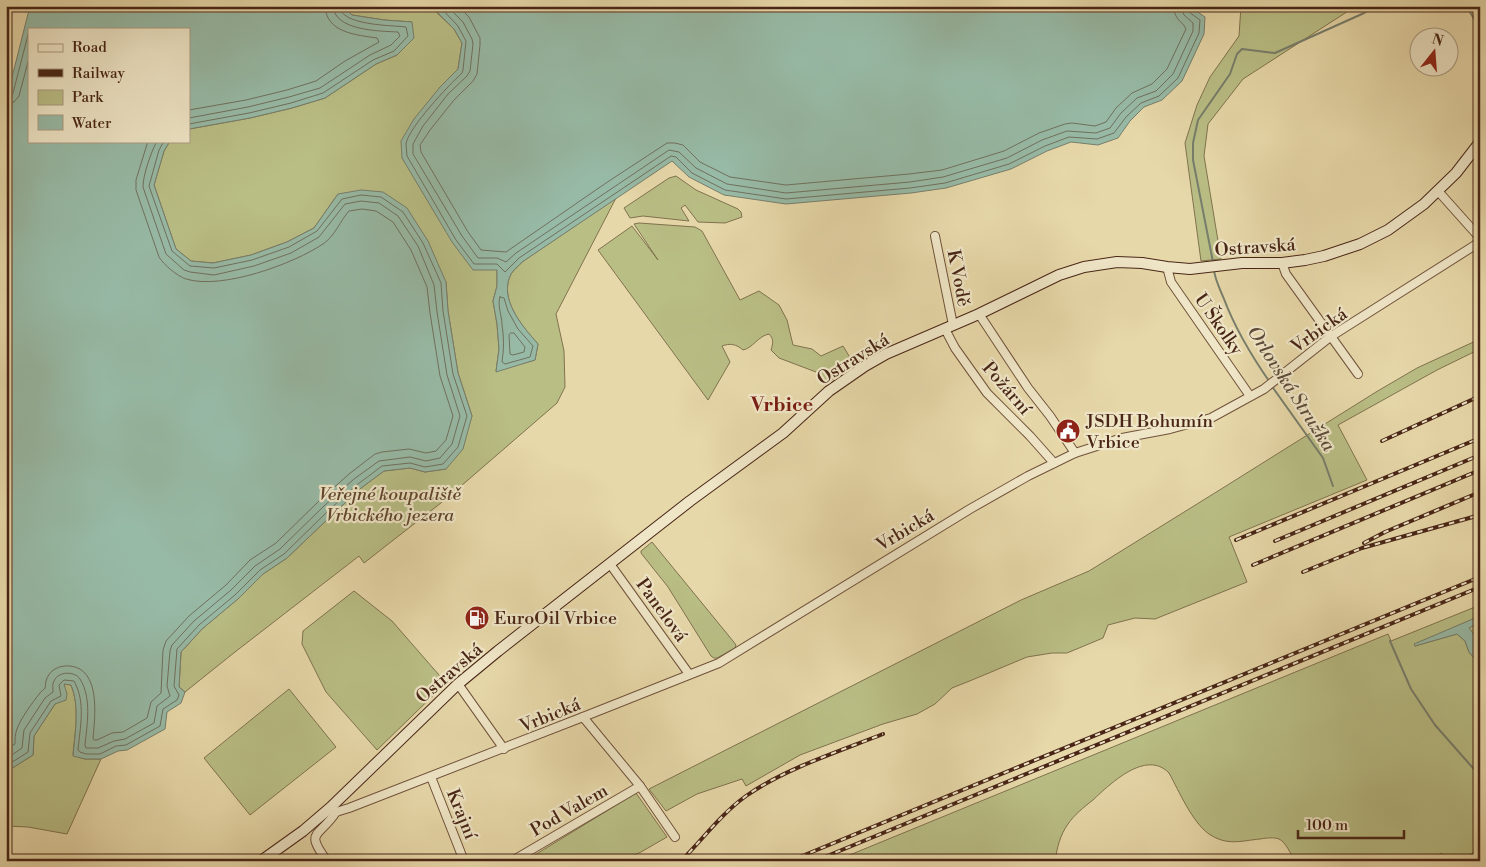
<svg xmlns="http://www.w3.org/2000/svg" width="1486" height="867" font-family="'Libre Bodoni',serif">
	<rect width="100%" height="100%" fill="#e7d8a9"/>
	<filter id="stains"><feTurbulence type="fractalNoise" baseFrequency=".004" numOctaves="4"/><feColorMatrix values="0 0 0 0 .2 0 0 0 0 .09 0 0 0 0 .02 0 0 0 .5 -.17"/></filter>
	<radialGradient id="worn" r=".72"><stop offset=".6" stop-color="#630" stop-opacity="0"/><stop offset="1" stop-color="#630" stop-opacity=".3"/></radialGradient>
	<g fill="#b9be85" stroke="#80724e">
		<path d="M342 6H434V10L454 29 462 43 458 69 440 87 497 269V286L493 301 497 324 499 349 496 371 535 360 538 344C523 327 498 299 511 274 513 270 519 266 522 262L616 198 556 314 564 351 565 387 557 403 446 499 364 563 359 556 235 652 185 692 179 687 181 652 202 629 239 598 263 574 287 558 333 514 361 488 384 471 410 468 425 472 446 469 472 416 458 373 448 311 446 282 338 194 314 228 287 242 251 255 213 263 191 261 176 249 154 185 164 151 170 141H189V129L250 118 292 108 325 98 376 64 397 55 412 22 384 20 352 15Z"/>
		<path d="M1241 6H1356L1243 79 1208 124 1204 156 1221 259 1201 261 1185 143 1197 105 1210 77 1239 36Z"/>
		<path d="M676 176 696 190 738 209 741 212 742 217 725 223 698 222 685 205 681 208 689 221 643 216 630 218 624 208 669 178Z"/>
		<path d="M639 223 695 227 702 231 740 300 759 291 779 305 787 320 793 345 812 349 821 356 843 346 854 364 826 384 816 372 779 358 771 350C773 343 774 339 769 334 758 336 753 348 743 350 736 344 730 343 722 346L730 362 708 400 598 250 632 226 658 260 634 224Z"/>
		<path d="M1480 339V349L1437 370 1338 425 1367 480 1229 537 1247 582 1155 619 1135 618 1108 625 1103 638 1067 653H1052L1027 657 972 680 952 688 935 704 917 714 883 724 800 755 746 786 742 779 697 794 666 811 649 789 1021 600 1089 571 1218 491 1376 392 1417 368Z"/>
		<path d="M652 542 733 641 736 645 735 648 717 658H714L711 656 668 587 641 553V551Z"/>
		<path d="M354 591 392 621 446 683 377 750 326 692 302 644 303 631Z"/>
		<path d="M1480 605V616L1414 645 1415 646 1457 634 1465 641 1469 652 1480 665V841L1473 853 1460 861H1452L1441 853 1434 861H1295C1291 855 1286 842 1279 839 1274 837 1266 838 1260 839 1240 841 1227 846 1209 834 1192 822 1179 791 1169 773 1146 749 1110 784 1093 800 1084 807 1074 815 1068 824 1060 835 1057 848 1055 861H835L1388 634 1391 641Z"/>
		<path d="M1480 622V642L1468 628Z"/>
		<path d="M64 684 71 685C80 707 75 732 73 755L85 759H101L67 834 28 827 6 826V772L33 755 34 736 55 704Z"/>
		<path d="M289 689 336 747 250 815 204 758Z"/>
		<path d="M636 793 667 837 641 852 620 861H525Z"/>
	</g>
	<g fill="#97baa6" stroke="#777e6c">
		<path d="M30 6H342L352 15 384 20 412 22 414 38 397 55 376 64 325 98 292 108 250 118 189 129V29H29V141H170L164 151 154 185 176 249 191 261 213 263 251 255 287 242 314 228 338 194 361 190 383 192 407 208 428 241 446 282 448 311 458 373 472 416 463 449 446 469 425 472 410 468 384 471 361 488 333 514 287 558 263 574 239 598 202 629 181 652 179 687 185 692 181 703 167 712 165 729 127 750 118 751 101 759H85L73 756C75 732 80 707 71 685L64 684 67 694 66 700 55 704 34 736 33 755 6 772V101Z"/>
		<path d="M434 6H1189L1205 17 1204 34 1182 81 1162 100 1144 107 1130 121 1118 138 1098 145 1071 142 1047 151 1011 169 946 188 911 193 786 204 724 195 689 177 672 161 522 262C519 266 513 270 511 274 498 299 523 327 538 344L535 360 496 372 499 349 497 324 493 301 497 286V270H473L452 242 402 158 401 141 414 119 440 87 458 69 462 43 454 29 434 9Z"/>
		<path d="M1480 616V622L1469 628 1480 642V665L1469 652 1465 641 1457 634 1415 646 1414 644Z"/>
		<path d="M1480 841V861H1460L1473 853Z"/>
	</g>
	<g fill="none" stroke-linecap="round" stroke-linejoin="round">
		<g stroke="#70705e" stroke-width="1">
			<path d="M439 6 458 26 466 41 463 70 462 73C449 85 408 128 406 144 406 148 407 152 407 156L456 240 474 264H497L505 272 519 258 671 156 676 157 692 173 725 190 786 199 910 188 945 183 1009 164 1045 146 1069 137 1097 139 1114 133 1126 117 1141 103 1159 96 1178 78 1199 33 1200 20 1189 12 1187 6"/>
			<path d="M447 6 463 22 472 39 473 44 470 71 467 76 448 94 423 126 413 144V154L462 236 478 258H497L506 262 516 253 669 150 679 152 696 168 727 184 786 193 910 182 943 177 1007 158 1042 140 1067 131 1096 133 1110 128 1121 113 1137 98 1156 91 1173 74 1193 31V23L1184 15 1181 6"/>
			<path d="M458 6 469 17 480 38V45L477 74 473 81 454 100 430 130 420 145 421 152 468 232 481 250 506 252 606 183 667 143H675L683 145 700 162 730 177 786 185 909 174 942 170 1004 151 1039 133 1065 124 1072 123 1095 126 1106 122 1116 108 1132 93 1152 84 1167 69 1186 29C1182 20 1174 21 1174 6"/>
			<path d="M6 97H11L13 93 29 31"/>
			<path d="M6 104 14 102 19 96 29 58"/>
			<path d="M189 110 246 100 287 90 316 81 345 61 379 42 377 38C357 35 326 33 325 6"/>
			<path d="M189 118 248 107 289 97 320 88 370 55 391 45 400 36 398 32C380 31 334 31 333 6"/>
			<path d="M189 124 249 113 291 103 323 93 373 60 394 51 408 36 406 27C391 25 341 26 339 6"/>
			<path d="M500 297 504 298 508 311 518 329 533 346 530 357 505 364 502 362C504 349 504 337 502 325 502 316 497 305 500 297Z"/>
			<path d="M511 333H514L525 347 524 352 513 355 510 354 509 335Z"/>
			<path d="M6 750 15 744C15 739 15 734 17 729 21 718 32 703 40 693 41 691 44 690 45 688 46 686 45 683 46 681 49 670 59 665 70 666 101 669 95 717 93 738L94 740H97L112 733 123 732 147 718 151 702 161 693 163 650 166 641 189 616 226 585 250 560 276 543 320 500 349 474 375 454 382 452 409 449 426 453 436 451 446 440 453 416 440 376 430 313 427 287 411 250 393 222 376 211 362 209 349 211C340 221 335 236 323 244 293 264 222 290 186 279 177 276 164 265 159 257L136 190V180L148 141"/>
			<path d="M6 759 22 748 24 730 45 698 53 692C53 689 52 684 54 681 58 671 75 671 80 679 92 698 87 725 85 745L86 748H98L114 741 125 739 154 723 157 706 170 696 167 686 170 651 172 645 194 621 231 590 255 566 280 549 325 505 354 479 379 461 410 457 426 461 440 458 452 444 460 416 447 375 437 312 434 285 418 246 398 216 379 203 361 201 345 204 319 237 291 253 254 266 214 275 190 272 184 270 166 254 143 187C143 175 151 152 157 141"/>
			<path d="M6 766 28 752 30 733 51 701 61 696 59 685 64 680 74 681C86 702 80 728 78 750L80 752 86 754H100L116 746 126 745 160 726 163 709 177 700 179 695 174 686 177 649 199 625 235 595 260 570 284 554 329 510 358 484 382 466 410 463 425 467 443 464 458 447 467 416 453 374 443 311 441 283 423 243 403 212 381 197 361 195 342 199 317 231 289 247 252 260 214 268 190 266 172 251 149 186 159 150 164 141"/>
		</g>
		<g stroke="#777e6c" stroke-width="2">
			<path d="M1466 6 1480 28"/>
			<path d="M1213 262 1193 160V143L1198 120 1230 74 1237 54 1242 49 1275 53 1362 14 1377 6"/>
			<path d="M1214 270C1215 280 1220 289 1224 299 1235 328 1251 355 1269 381"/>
			<path d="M1271 385 1323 458 1333 486"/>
			<path d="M1390 641 1411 689 1435 725 1480 776"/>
		</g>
		<defs>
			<g id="minor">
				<path d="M1438 191 1480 238"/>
				<path d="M935 236 953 325"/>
				<path d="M1282 263 1286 274 1358 374"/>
				<path d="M1167 267 1171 282 1250 396"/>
				<path d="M979 314 1028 388 1050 416 1075 453"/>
				<path d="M945 329 955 348 987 393 1030 436 1054 463"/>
				<path d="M610 564 689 674"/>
				<path d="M458 684 504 749"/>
				<path d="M583 717 640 786 675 837"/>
				<path d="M431 777 464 861"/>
				<path d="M331 807 336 812 349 808 583 717 719 663 970 509 1028 476 1075 453 1122 438 1170 429 1211 418 1264 389 1330 337 1480 242"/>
				<path d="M327 861C304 830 319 838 336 812"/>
				<path d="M512 861 640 786"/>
			</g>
			<path id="secondary" d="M261 861 303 831 331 807 458 684 498 651 690 501 783 433 829 391 865 366 886 354 979 314 1059 275 1084 267 1117 262 1142 263 1167 267 1190 269 1242 263H1282L1305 260 1324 256 1360 244 1388 230 1424 204 1456 173 1480 142"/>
		</defs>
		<use href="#minor" stroke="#70523b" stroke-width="10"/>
		<use href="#secondary" stroke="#482516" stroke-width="12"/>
		<use href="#minor" stroke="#efe6c7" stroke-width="8"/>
		<use href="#secondary" stroke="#efe6c7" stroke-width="10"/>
		<defs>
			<g id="rail">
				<path d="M1382 441 1480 396"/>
				<path d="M1236 540 1480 438"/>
				<path d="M1275 541 1480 455"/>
				<path d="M1364 543 1385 532 1480 492"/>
				<path d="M1253 565 1480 470"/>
				<path d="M1303 572 1362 548 1480 515"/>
				<path d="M681 861C703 839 721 814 746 796 784 769 840 751 883 734"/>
				<path d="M790 861 1480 577"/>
				<path d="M815 861 1480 587"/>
			</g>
		</defs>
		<use href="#rail" stroke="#482516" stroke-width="4"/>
		<use href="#rail" stroke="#efe6c7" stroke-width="2" stroke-dasharray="5.5" stroke-linecap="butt"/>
	</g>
	<defs>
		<symbol id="civic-disc" viewBox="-11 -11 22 22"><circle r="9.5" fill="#8f2418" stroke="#efe6c7"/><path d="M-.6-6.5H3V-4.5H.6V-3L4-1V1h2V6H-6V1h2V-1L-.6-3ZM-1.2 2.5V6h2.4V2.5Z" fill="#fff"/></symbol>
		<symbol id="fuel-disc" viewBox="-11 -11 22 22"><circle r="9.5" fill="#8f2418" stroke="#efe6c7"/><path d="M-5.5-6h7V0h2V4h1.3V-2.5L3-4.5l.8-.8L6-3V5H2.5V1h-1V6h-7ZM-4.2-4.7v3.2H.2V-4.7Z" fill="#fff"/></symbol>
	</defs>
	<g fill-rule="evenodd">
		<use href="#civic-disc" x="1054" y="417" width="28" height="28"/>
		<use href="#fuel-disc" x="463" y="604" width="28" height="28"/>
	</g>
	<g text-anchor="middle" stroke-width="4.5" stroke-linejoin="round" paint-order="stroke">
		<g font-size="18" fill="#482516" stroke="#efe6c7">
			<text transform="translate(1255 247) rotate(-4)" y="6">Ostravská</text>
			<text transform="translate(959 278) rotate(79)" y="6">K Vodě</text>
			<text transform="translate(1219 324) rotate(55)" y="6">U Školky</text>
			<text transform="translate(1319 330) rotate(-35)" y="6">Vrbická</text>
			<text transform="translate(853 359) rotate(-32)" y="6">Ostravská</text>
			<text transform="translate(1007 388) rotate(49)" y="6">Požární</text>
			<text transform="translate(905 530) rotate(-31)" y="6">Vrbická</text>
			<text transform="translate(662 610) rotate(54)" y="6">Panelová</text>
			<text transform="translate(449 673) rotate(-41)" y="6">Ostravská</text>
			<text transform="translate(550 715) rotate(-22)" y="6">Vrbická</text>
			<text transform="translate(569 810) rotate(-30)" y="6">Pod Valem</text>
			<text transform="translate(462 814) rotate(68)" y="6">Krajní</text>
		</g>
		<g font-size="18" fill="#482516" stroke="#efe6c7" text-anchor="start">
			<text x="1086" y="427">JSDH Bohumín<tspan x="1086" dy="21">Vrbice</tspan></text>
			<text x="494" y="624">EuroOil Vrbice</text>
		</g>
		<g font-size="18" font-style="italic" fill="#5f442c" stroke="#efe6c7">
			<text x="390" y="500">Veřejné koupaliště<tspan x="390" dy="21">Vrbického jezera</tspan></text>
		</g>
		<g font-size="19" font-style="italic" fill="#5c4a3a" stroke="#efe6c7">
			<text transform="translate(1292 388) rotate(57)" y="7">Orlovská Stružka</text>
		</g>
		<g font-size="20" font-weight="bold" fill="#7a1f14" stroke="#efe6c7">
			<text x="782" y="411">Vrbice</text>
		</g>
	</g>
	<rect width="1486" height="867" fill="none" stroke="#e7d8a9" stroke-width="25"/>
	<rect x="8" y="8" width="1471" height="852" fill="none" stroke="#482516" stroke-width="2.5"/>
	<rect x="12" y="12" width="1461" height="842" fill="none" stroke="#482516"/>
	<rect x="28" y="28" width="162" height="115" fill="#efe6c7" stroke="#ac9980"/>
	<rect x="38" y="44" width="25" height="8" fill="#efe6c7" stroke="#ac9980"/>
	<text x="72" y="52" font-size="15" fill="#482516">Road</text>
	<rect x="38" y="69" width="25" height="8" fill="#482516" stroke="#ac9980"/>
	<text x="72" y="78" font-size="15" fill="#482516">Railway</text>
	<rect x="38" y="90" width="25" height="15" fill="#b9be85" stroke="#ac9980"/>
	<text x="72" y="102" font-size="15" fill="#482516">Park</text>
	<rect x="38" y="115" width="25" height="15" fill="#97baa6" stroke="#ac9980"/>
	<text x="72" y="128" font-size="15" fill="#482516">Water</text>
	<g transform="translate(1434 52) rotate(17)"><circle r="24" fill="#efe6c7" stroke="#ac9980"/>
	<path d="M0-4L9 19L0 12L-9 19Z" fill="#8f2418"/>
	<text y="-8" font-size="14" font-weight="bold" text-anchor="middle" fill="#482516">N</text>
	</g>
	<path d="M1298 830v8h106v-8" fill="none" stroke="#482516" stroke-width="2.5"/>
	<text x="1306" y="830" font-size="15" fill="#482516" stroke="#efe6c7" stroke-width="4" paint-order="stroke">100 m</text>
	<rect width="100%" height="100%" filter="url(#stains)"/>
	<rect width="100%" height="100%" fill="url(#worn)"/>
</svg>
